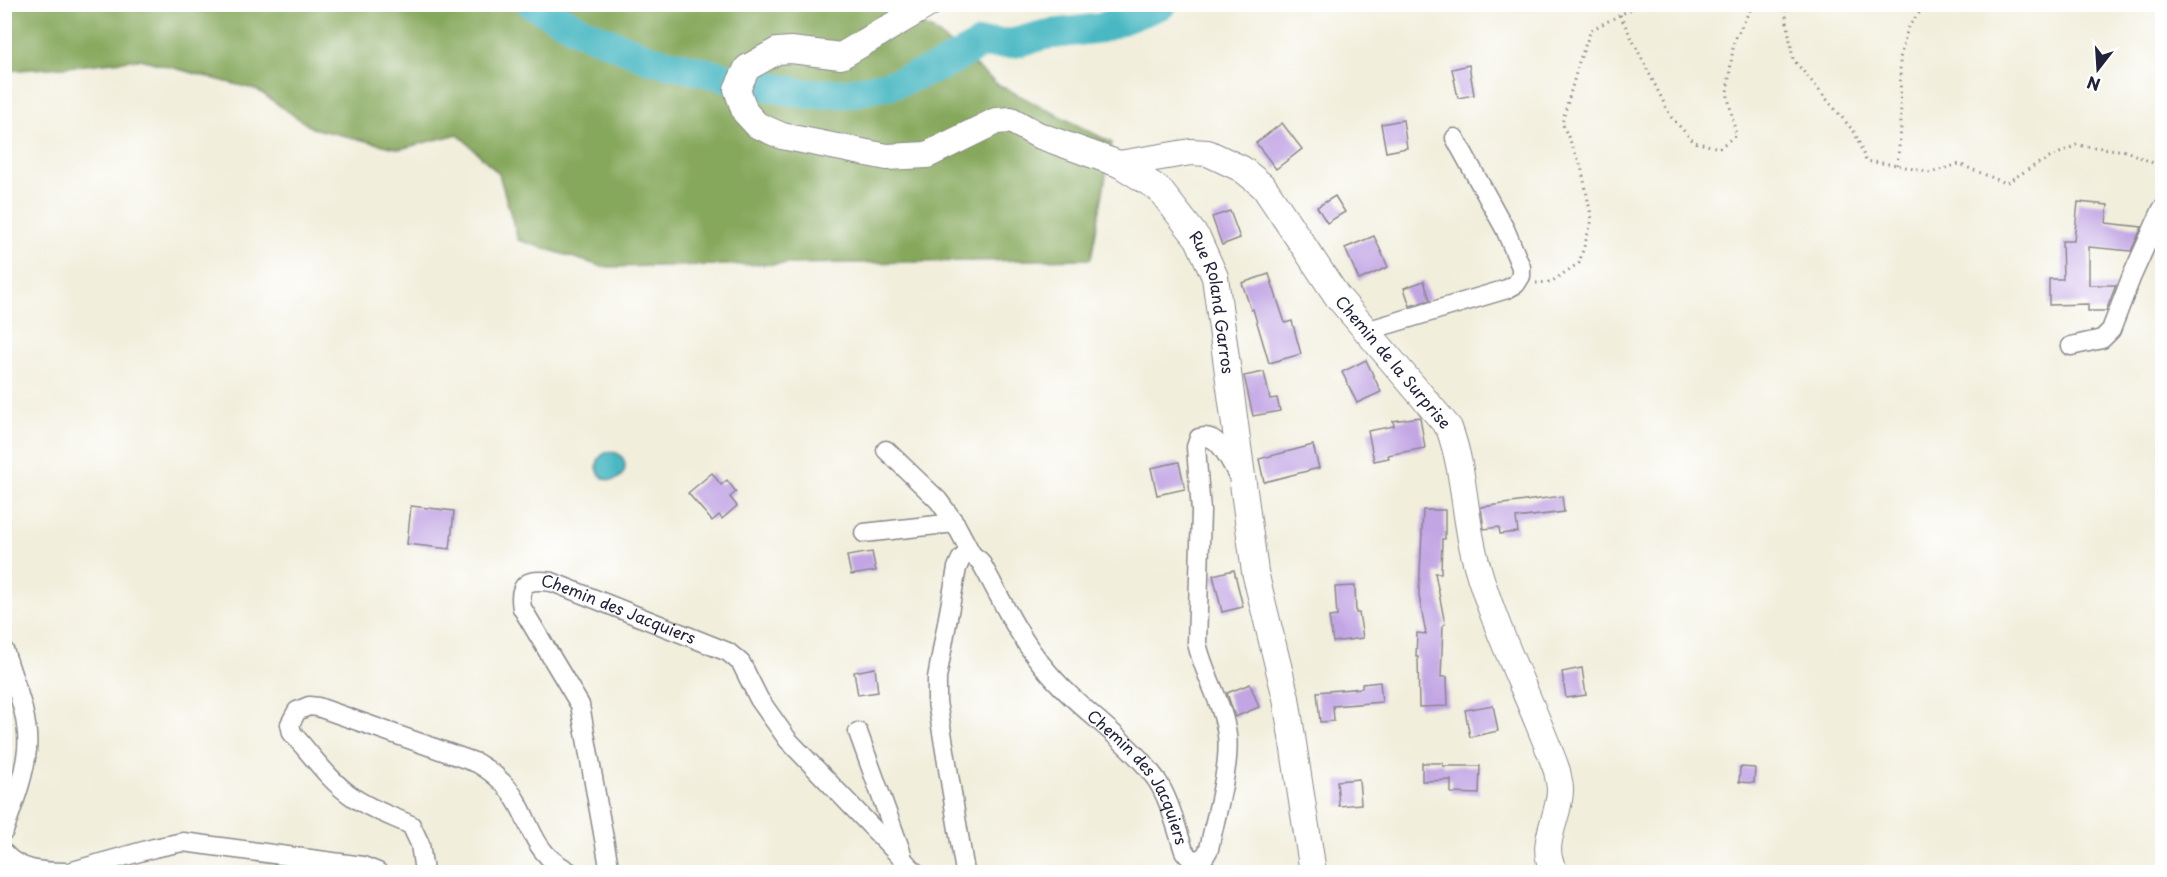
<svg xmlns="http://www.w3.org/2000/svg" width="2167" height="877" font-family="'Playpen Sans',sans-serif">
	<rect width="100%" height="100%" fill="#fff"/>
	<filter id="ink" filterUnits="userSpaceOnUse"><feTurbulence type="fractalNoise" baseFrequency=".0167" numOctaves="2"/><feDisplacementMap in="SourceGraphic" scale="12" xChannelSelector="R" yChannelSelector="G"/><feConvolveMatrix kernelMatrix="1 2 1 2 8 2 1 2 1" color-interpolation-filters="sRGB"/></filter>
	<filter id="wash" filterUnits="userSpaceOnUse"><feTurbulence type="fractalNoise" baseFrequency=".008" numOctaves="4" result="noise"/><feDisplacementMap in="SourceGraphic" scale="24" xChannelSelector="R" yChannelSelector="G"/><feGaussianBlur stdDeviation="1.35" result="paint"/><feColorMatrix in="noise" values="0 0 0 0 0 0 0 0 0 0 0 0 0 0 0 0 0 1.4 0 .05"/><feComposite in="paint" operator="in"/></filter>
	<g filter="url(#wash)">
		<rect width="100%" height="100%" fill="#f1eedb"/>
		<path fill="#86a85c" stroke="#54654c" stroke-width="1.5" d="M5 5H873L933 30 997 84 1112 143 1091 259 603 267 518 240 499 174 458 134 400 149 312 128 257 90 140 59 77 66 5 71Z"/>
		<circle fill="#49b8c2" stroke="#366d7e" stroke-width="1.5" cx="611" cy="466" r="14"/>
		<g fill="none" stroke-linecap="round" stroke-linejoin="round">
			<path stroke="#49b8c2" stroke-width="30" d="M532 4 580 30 650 59 742 81 807 94 849 93 893 84 939 67 981 44 1014 43 1044 35 1101 28 1162 4"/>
		</g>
		<g id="blocks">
			<g fill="#c2a6e4">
				<path d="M1469 65 1474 95 1458 98 1452 69Z"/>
				<path d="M1403 120 1407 148 1386 152 1381 124Z"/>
				<path d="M1282 123 1302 149 1276 169 1256 143Z"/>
				<path d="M1335 196 1345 212 1327 223 1317 207Z"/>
				<path d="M2078 202 2108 205 2106 223 2142 227 2131 251 2089 247V285H2116L2106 311H2088V304L2049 305V279H2063L2062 241H2074Z"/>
				<path d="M1230 211 1240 238 1222 245 1212 217Z"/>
				<path d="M1374 236 1388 267 1359 280 1345 248Z"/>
				<path d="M1269 274 1285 323 1292 321 1301 354 1269 363 1253 309 1251 310 1242 283Z"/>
				<path d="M1424 281 1430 300 1410 306 1404 288Z"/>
				<path d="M1366 360 1381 392 1357 403 1342 372Z"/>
				<path d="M1264 372 1270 399 1277 398 1280 411 1253 416 1244 376Z"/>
				<path d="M1420 417 1425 448 1388 455 1389 458 1374 461 1368 431 1394 426 1393 421Z"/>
				<path d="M1313 445 1319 468 1264 482 1259 459Z"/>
				<path d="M1179 462 1185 489 1157 495 1151 468Z"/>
				<path d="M712 473 721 485 727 480 736 492 730 497 737 506 722 519 719 515 712 521 688 493Z"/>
				<path d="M1562 496 1564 512 1516 518 1518 532 1500 534 1499 527 1484 529 1481 507Z"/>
				<path d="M411 506 454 511 450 549 407 544Z"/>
				<path d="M1423 510H1445V539H1442L1441 573H1435L1445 624 1443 625 1441 677H1447L1448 706 1419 707 1418 657H1416L1417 633 1426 634 1419 596Z"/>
				<path d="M872 552 876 571 851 575 847 556Z"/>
				<path d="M1234 570 1243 607 1222 612 1213 575Z"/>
				<path d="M1355 586 1356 613H1359L1363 638 1333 642 1329 617 1337 616 1335 587Z"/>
				<path d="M875 668 878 692 858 695 854 672Z"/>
				<path d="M1582 668 1586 695 1566 698 1562 672Z"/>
				<path d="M1380 682 1382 702 1333 706 1334 721 1320 722 1317 692 1362 688V684Z"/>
				<path d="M1250 684 1259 707 1235 717 1227 693Z"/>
				<path d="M1493 705 1498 731 1470 737 1465 710Z"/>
				<path d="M1422 763H1443V766H1480L1479 794 1451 793V780L1422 781Z"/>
				<path d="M1740 767 1755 768 1754 783 1739 782Z"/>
				<path d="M1359 779 1361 804 1339 806 1337 781Z"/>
			</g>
		</g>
	</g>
	<g filter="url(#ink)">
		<use href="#blocks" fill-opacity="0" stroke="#8a888b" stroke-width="1.5"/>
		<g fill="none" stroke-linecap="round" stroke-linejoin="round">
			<defs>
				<g id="minor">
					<path d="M1366 331 1507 289 1516 284 1521 276V267L1505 229 1455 138"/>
					<path d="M2071 346 2102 339 2111 330 2131 278 2162 209"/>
					<path d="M886 450 938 500 955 523 972 555"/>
					<path d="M864 533 955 523"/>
					<path d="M4 650C14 682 30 717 27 750 24 778 13 805 4 831"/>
					<path d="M858 732 902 854"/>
					<path d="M4 853C19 871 44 872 65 872"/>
					<path d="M69 872 154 848 183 842 363 866 378 872"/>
					<path d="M424 872 420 844 411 825C391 816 370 809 353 797 329 781 311 754 292 733L290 724 297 711 309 706 318 707 477 763C494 773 508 785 517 802 527 818 531 837 544 852 551 861 560 866 570 872"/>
					<path id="s1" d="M610 872 580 705 522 608C517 581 530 579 552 582L728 652 741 663 759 699 788 740 915 872"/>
					<path id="s2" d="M965 872 937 702V678L957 568 961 559 966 554 972 555 980 561C1000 596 1017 635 1043 666 1076 708 1125 736 1156 779 1170 800 1176 827 1184 851L1189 857 1197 861 1205 856 1209 849C1215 818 1231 765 1227 735 1223 703 1204 675 1197 643L1201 511 1196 447 1199 438C1219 431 1230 462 1239 477"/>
				</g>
				<g id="secondary">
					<path id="s3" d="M929 4 841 56 791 50 777 51 747 68 737 89 745 112 757 125 782 136 887 157 927 155 996 121 1011 120 1038 135 1119 164 1159 189 1198 239 1215 277 1255 572 1286 698 1313 872"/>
					<path id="s4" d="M1119 164 1191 152 1208 153 1242 169 1264 187 1337 296 1449 428C1465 471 1464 518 1476 562 1496 634 1532 701 1557 771 1558 777 1560 784 1560 790 1560 818 1537 846 1555 872"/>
				</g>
			</defs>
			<use href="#minor" stroke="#8a888b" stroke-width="21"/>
			<use href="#secondary" stroke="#8a888b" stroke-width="28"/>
			<g stroke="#8a888b" stroke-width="3" stroke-dasharray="1.5 4.5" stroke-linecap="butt">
				<path d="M1784 4 1793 59 1855 133 1866 161 1897 165 1930 173 1959 164 2006 183 2037 164 2076 145 2126 151 2162 167"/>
				<path d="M1620 15 1671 117 1694 142 1719 148 1736 135 1727 92 1734 41 1753 4"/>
				<path d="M1897 165 1901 130 1900 58 1908 27 1926 4"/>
				<path d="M1536 283 1551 282 1579 263 1592 220 1581 166 1562 123 1579 62 1591 30 1641 4"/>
			</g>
			<use href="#minor" stroke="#fff" stroke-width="18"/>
			<use href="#secondary" stroke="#fff" stroke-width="26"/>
		</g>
	</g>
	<g text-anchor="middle" stroke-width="5" stroke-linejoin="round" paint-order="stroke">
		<g font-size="16" fill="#22223b" stroke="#fff">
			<text dy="6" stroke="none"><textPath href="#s3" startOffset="826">Rue Roland Garros</textPath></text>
			<text dy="6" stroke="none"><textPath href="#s4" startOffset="374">Chemin de la Surprise</textPath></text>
			<text dy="6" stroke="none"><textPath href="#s1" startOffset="406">Chemin des Jacquiers</textPath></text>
			<text dy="6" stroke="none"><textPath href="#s2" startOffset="612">Chemin des Jacquiers</textPath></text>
		</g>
	</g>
	<rect width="2167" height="877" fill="none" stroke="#fff" stroke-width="24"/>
	<g transform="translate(2098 69) rotate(197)" stroke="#ffffff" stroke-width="4.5" paint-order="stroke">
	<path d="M0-4.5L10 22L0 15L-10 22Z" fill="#22223b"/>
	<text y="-9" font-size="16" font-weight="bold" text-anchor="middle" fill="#22223b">N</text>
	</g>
</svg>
